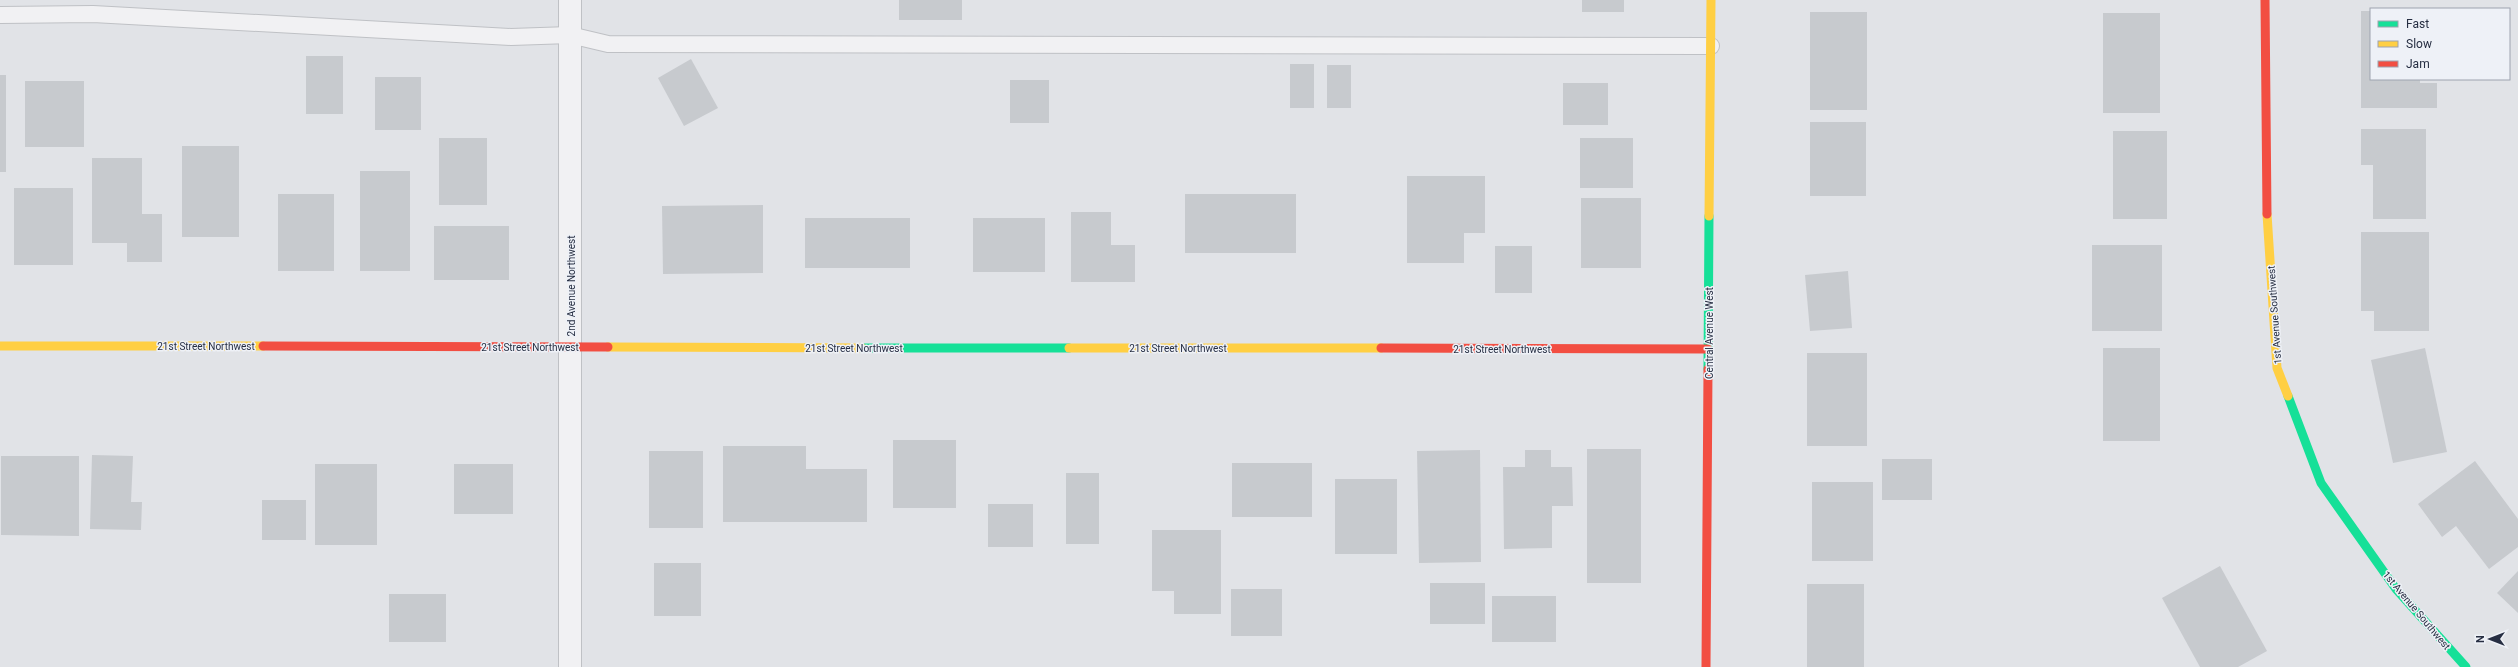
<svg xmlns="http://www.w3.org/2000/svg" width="2518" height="667" font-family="Roboto,sans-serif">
	<rect width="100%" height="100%" fill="#e1e3e7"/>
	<g fill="#c7cace">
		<rect x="899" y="0" width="63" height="20"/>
		<rect x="1582" y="0" width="42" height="12"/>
		<path d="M2361 11H2371V79H2420V83H2437V108H2361Z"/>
		<rect x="1810" y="12" width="57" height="98"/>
		<rect x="2103" y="13" width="57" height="100"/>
		<rect x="306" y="56" width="37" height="58"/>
		<path d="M691 59 718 108 684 126 658 78Z"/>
		<rect x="1290" y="64" width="24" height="44"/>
		<rect x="1327" y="65" width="24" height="43"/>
		<rect x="0" y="75" width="6" height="97"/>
		<rect x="375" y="77" width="46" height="53"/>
		<rect x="1010" y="80" width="39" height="43"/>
		<rect x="25" y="81" width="59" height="66"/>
		<rect x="1563" y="83" width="45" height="42"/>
		<rect x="1810" y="122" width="56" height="74"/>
		<path d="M2361 129H2426V219H2373V165H2361Z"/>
		<rect x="2113" y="131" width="54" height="88"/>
		<rect x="439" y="138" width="48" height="67"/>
		<rect x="1580" y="138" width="53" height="50"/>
		<rect x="182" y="146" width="57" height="91"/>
		<path d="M92 158H142V214H162V262H127V243H92Z"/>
		<rect x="360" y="171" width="50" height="100"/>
		<path d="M1407 176H1485V233H1464V263H1407Z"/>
		<rect x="14" y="188" width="59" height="77"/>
		<rect x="278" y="194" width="56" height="77"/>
		<rect x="1185" y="194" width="111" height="59"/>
		<rect x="1581" y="198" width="60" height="70"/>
		<path d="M763 205V273L663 274 662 206Z"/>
		<path d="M1071 212H1111V245H1135V282H1071Z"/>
		<rect x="805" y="218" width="105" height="50"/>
		<rect x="973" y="218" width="72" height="54"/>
		<rect x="434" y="226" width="75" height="54"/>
		<path d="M2361 232H2429V331H2374V311H2361Z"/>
		<rect x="2092" y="245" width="70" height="86"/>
		<rect x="1495" y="246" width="37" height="47"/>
		<path d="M1848 271 1852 328 1810 331 1805 275Z"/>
		<rect x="2103" y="348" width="57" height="93"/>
		<path d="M2425 348 2447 452 2393 463 2371 360Z"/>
		<rect x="1807" y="353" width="60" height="93"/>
		<rect x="893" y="440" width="63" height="68"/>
		<path d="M723 446H806V469H867V522H723Z"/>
		<rect x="1587" y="449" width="54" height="134"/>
		<path d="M1480 450 1481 562 1419 563 1417 451Z"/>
		<path d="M1525 450H1551V467H1572L1573 506H1552V548L1504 549 1503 467H1525Z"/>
		<rect x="649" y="451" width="54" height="77"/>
		<path d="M92 455 133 456 131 502H142L141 530 90 529Z"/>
		<path d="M1 456H79V536L1 535Z"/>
		<rect x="1882" y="459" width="50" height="41"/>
		<path d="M2475 461 2518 519V547L2489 569 2456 526 2442 537 2418 504Z"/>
		<rect x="1232" y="463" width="80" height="54"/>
		<rect x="315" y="464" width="62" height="81"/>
		<rect x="454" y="464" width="59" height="50"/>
		<rect x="1066" y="473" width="33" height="71"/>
		<rect x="1335" y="479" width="62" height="75"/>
		<rect x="1812" y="482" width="61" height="79"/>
		<rect x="262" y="500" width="44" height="40"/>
		<rect x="988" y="504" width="45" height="43"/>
		<path d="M1152 530H1221V614H1174V591H1152Z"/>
		<rect x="654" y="563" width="47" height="53"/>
		<path d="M2220 566 2267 651 2238 667H2200L2162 598Z"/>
		<path d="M2518 571V613L2497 593Z"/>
		<rect x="1430" y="583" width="55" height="41"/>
		<rect x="1807" y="584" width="57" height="83"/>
		<rect x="1231" y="589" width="51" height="47"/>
		<rect x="389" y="594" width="57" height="48"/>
		<rect x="1492" y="596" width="64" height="46"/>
	</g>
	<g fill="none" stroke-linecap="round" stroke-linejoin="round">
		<defs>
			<path id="lane" d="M0 15 93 14 511 37 570 35 608 44 1711 46"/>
			<path id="street" d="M570 667V0"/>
		</defs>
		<use href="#lane" stroke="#bfc1c5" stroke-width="18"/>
		<use href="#street" stroke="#bfc1c5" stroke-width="24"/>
		<use href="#lane" stroke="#f1f1f3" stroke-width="16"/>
		<use href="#street" stroke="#f1f1f3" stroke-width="22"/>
		<g stroke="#16e098" stroke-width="9">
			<path d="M862 348H1069"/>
			<path d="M1708 369 1709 216"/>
			<path d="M2288 396 2321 483 2396 589 2466 667"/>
		</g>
		<g stroke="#ffcf43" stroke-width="9">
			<path d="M2267 214 2277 368 2288 396"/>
			<path d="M1709 216 1711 0"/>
			<path d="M0 346H263"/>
			<path d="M608 347 862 348"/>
			<path d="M1069 348H1381"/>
		</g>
		<g stroke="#f24e42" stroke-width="9">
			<path d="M2265 0 2267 214"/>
			<path d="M263 346 608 347"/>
			<path d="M1381 348 1708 349"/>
			<path d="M1706 667 1708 369"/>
		</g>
	</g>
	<g text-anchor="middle" stroke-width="3" stroke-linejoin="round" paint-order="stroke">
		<g font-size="10" fill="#262e42" stroke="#eef1f7">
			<text transform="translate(571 286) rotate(-90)" y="4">2nd Avenue Northwest</text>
			<text transform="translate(2274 315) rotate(-94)" y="4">1st Avenue Southwest</text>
			<text transform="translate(1709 333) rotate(-90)" y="4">Central Avenue West</text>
			<text x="206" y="350">21st Street Northwest</text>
			<text x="530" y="351">21st Street Northwest</text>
			<text x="854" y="352">21st Street Northwest</text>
			<text x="1178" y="352">21st Street Northwest</text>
			<text x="1502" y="353">21st Street Northwest</text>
			<text transform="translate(2417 610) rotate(50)" y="4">1st Avenue Southwest</text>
		</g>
	</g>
	<rect x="2370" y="8" width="140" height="72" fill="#eef1f7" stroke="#9ea3af"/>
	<rect x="2378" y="21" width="20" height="6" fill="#16e098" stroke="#9ea3af"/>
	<text x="2406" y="28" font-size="12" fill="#262e42">Fast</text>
	<rect x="2378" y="41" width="20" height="6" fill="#ffcf43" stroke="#9ea3af"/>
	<text x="2406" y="48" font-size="12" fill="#262e42">Slow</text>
	<rect x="2378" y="61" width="20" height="6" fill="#f24e42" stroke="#9ea3af"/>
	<text x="2406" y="68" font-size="12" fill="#262e42">Jam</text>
	<g transform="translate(2490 639) rotate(270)" stroke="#eef1f7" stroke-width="3" paint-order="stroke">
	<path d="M0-3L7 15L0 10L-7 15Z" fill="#262e42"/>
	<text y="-6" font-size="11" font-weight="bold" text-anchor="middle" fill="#262e42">N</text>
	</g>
</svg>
